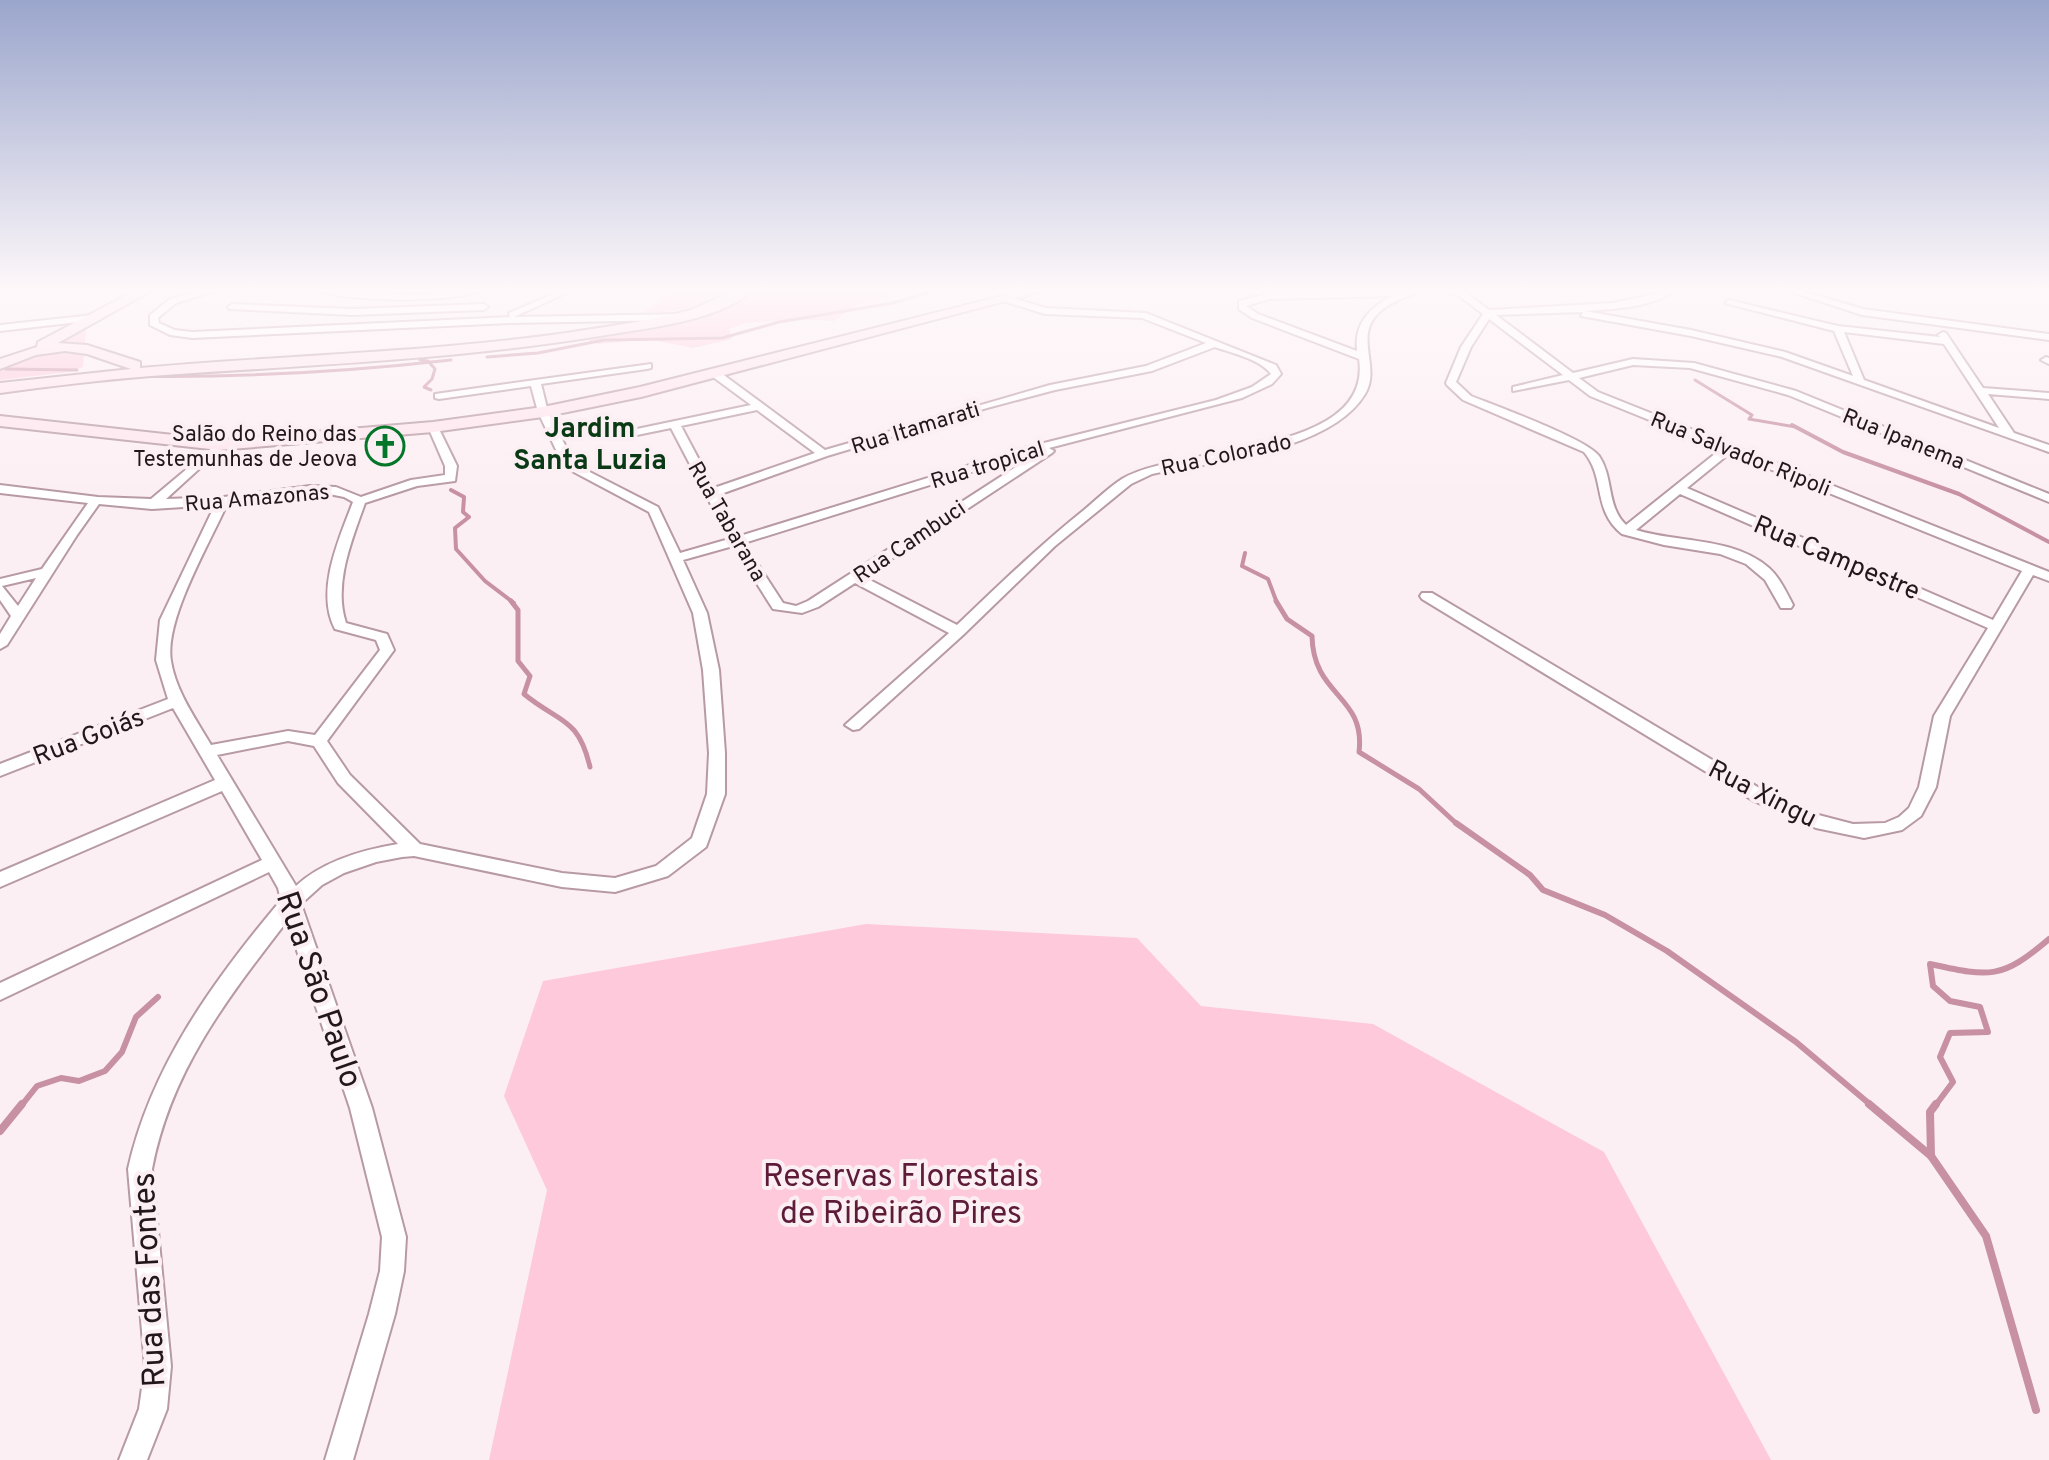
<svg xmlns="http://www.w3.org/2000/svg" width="2049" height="1460" font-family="Overpass,sans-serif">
	<rect width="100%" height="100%" fill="#fceff3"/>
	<g fill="#fec9da">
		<path d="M680 288H731C708 306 673 314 644 312Z"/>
		<path d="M766 288H915L854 307 834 321 795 319 746 323 729 329 732 339 693 348 649 339 598 344 588 340C649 328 713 322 766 288Z"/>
		<path d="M78 330H86L83 367 69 372 0 380V369Z"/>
		<path d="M866 924 1137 938 1201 1006 1373 1024 1604 1152 1771 1460H489L547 1190 504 1096 543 981Z"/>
	</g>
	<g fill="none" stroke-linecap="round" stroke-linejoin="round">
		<g stroke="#c790a3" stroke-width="3">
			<path d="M487 357 538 353 604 340 722 338 779 322 893 303 940 289 963 288"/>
			<path d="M420 360 428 361 435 369 432 379 424 387 431 390"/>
			<path d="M6 369 77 370"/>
			<path d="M130 376C237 378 344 372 451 360"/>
			<path d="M1695 380 1752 415 1749 419 1796 427"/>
		</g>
		<g stroke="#c790a3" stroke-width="4">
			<path d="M1792 425 1843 452 1959 494 2049 542"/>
			<path d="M451 490 464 497 463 512 469 517 455 528 456 549 485 581 514 603"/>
			<path d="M1245 553 1242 566 1268 579 1277 603"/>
		</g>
		<g stroke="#c790a3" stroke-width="5">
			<path d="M511 601 518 610V661L530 676 524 694C559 723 578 716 590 767"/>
			<path d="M1276 601 1287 619 1312 636C1313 697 1366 695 1359 752L1419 789 1458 825"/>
		</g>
		<g stroke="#c790a3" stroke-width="6">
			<path d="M1456 823 1530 875 1543 890 1605 915 1667 951 1796 1042 1872 1106"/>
			<path d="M21 1106 37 1086 61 1078 79 1081 105 1071 122 1052 136 1017 158 997"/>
			<path d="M1935 1106 1953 1082 1940 1057 1950 1033 1988 1032 1980 1007 1950 1001 1933 986 1930 964C1990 977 2001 980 2049 939"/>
		</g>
		<g stroke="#c790a3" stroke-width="8">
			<path d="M1869 1104 1931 1156"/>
			<path d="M1936 1104 1930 1112 1931 1156 1986 1236 2036 1410"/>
			<path d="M0 1131 22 1104"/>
		</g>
		<defs>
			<g id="street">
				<path d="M212 288H224L176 303 158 318 159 323 175 330 192 332 510 317 509 313 567 288H577L514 317 682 314 687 317 682 320 511 323 192 338 170 335 150 325V315L170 299Z"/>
				<path d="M311 288 421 295 488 288C459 304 340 303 311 288Z"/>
				<path d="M1413 288H1425C1412 296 1395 299 1382 310 1351 334 1382 366 1365 394 1331 451 1212 462 1152 474L1131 484 1055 546 963 635 859 729 853 730 845 725 949 633 855 583 818 607 802 613 773 609 733 546 683 560 707 613 719 670 725 753V794L706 847 668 876 615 892 562 887 414 856 402 857 376 862 344 873 322 885 301 904 372 1108 406 1237 404 1271 395 1314 353 1460H325L369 1314 380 1271 382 1237 350 1108 287 921C227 999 171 1070 152 1169L171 1366 167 1409 147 1460H119L139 1409 145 1366 128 1169C151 1066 214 980 281 900L278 888 269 872 0 1000V983L262 860 222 791 0 887V872L215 780 173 708 0 776V764L168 699 156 660 160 620 215 505 152 509 99 504 77 535 7 645 0 649V634L11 616 0 600V579L42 569 88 503 0 493V485L98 497 151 499 219 442 223 443V447L166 499 224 497 310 486 336 487 361 497 411 480 445 475V466L428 427 437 425 457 466 455 481 417 486 365 503C352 540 333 584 346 623L387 634 394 650 327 741 350 775 420 844 562 873 615 878 656 866 692 838 707 794 709 753 703 670 693 613 649 512 572 471 557 452 538 412 531 386 439 399 435 398V394L651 364V368L647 369 541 384 548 412 568 451 580 467 658 507 680 553 729 539 671 428 632 436 626 433 632 430 751 405 713 377V373H721L825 450 1050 385 1146 366 1206 343 1142 318 1045 314 1003 301V297L1006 296 1046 308 1146 313 1276 365 1281 374 1272 384 1242 398 1049 448 1054 451 1052 453 864 577 957 625C998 586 1039 546 1084 510 1096 500 1108 488 1122 479 1176 445 1374 457 1359 359L1252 318 1239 309V301L1269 293 1402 291ZM1392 296C1369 308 1354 324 1357 351L1258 314 1246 306 1269 299ZM1215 347C1232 353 1260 359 1271 374L1252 387 1216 400 1028 447 740 536 718 495 827 456 987 408 1055 390 1152 371ZM757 410 815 453 714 488 681 426ZM1042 450 808 601 796 606 783 603 744 543ZM324 493 344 497 353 502C339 539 315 591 335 629L376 640 380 650 315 735 288 731 211 745C196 719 176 692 171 661 164 620 210 543 227 504ZM36 578 18 606 2 586ZM288 741 314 746 338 783 398 844C362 850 323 861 296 886L217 755Z"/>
				<path d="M1433 288H1464L1465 292 1489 310 1613 303 1655 294 1667 288H1677C1655 308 1614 309 1585 311L1691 330 1785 352 1853 376 1834 331 1725 303 1729 300 1838 326 1940 337 1938 335 1943 332 1946 333 1983 388 2049 393V399L1988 394 2014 433 2049 445V452L1782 357 1691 336 1581 316 1583 312 1496 315 1573 373 1633 359 1694 363 1796 391 2049 494V502L1788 395 1690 368 1633 365 1579 378 1598 392 2049 572V581L2033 575 1950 716 1936 787 1921 816 1902 830 1864 838 1816 828 1754 801 1422 599 1420 596 1422 593H1432L1766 792 1807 812 1853 824 1885 823 1899 817 1909 808 1919 787 1934 716 1988 628 1680 494 1636 530C1678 543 1734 537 1769 568 1780 578 1786 592 1793 605L1791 608H1781L1765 580 1746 564 1720 554 1664 545 1622 534C1592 510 1606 478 1584 452L1463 400 1447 385 1446 383 1461 347 1483 314 1458 295ZM1489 319 1563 375 1513 387V391L1569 380 1590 396 1721 449 1626 525C1606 506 1614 478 1599 456 1587 439 1496 406 1471 396L1456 382 1471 347ZM1844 332 1944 344 1999 428 1864 380ZM1730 453 2022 571 1993 620 1687 488Z"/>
				<path d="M1780 288H1792L1863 309 2049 334V340L1862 315Z"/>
				<path d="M232 304 352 309 484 304 488 307 484 310 352 315 229 309 228 307Z"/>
				<path d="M93 315 96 316V320L0 331V325Z"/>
				<path d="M2046 357 2049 358V364L2041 360Z"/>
			</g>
			<g id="secondary">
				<path d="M140 288H156L58 343 87 345 140 362V368C285 355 429 353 573 332 611 326 650 321 687 311 710 304 732 287 756 288 723 320 650 328 606 335 455 360 304 365 151 376 101 380 50 386 0 393V383L131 369 87 354 65 351 36 355 0 369V359L37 347 38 342Z"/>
				<path d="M1034 288H1055L641 397 543 417 433 432 219 450 0 426V416L219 440 433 422 543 407 640 387Z"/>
			</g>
		</defs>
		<use href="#street" stroke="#b79aa3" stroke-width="4"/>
		<use href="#secondary" stroke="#b79aa3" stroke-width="4"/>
		<use href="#street" fill="#fff" fill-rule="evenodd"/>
		<use href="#secondary" fill="#fee5ee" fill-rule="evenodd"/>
	</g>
	<linearGradient id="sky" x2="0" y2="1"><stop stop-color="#9ba6cc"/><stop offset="0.59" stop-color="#fef8fa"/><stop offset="1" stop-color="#fef8fa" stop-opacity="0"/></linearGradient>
	<rect width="2049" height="492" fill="url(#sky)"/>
	<defs>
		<symbol id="church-ring" viewBox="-11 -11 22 22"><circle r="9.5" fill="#fceff3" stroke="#04762a" stroke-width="1.5"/><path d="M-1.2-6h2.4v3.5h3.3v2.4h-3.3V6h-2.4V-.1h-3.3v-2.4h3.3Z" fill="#04762a"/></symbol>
	</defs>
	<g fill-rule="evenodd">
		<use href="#church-ring" x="363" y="424" width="44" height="44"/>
	</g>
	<g text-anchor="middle" stroke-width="8" stroke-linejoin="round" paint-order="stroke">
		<g font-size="22" fill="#22171b" stroke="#fceff3">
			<text transform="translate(915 427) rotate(-17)" y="8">Rua Itamarati</text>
			<text transform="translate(1904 438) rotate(22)" y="8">Rua Ipanema</text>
			<text transform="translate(1741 453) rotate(22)" y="8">Rua Salvador Ripoli</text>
			<text transform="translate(1226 454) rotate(-12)" y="8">Rua Colorado</text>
			<text transform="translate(987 464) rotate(-17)" y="8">Rua tropical</text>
			<text transform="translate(257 497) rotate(-5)" y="8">Rua Amazonas</text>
			<text transform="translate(728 521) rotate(60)" y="8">Rua Tabarana</text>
			<text transform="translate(909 541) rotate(-34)" y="8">Rua Cambuci</text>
		</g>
		<g font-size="22" fill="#22171b" stroke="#fceff3" text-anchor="end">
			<text x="357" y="441">Salão do Reino das<tspan x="357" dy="25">Testemunhas de Jeova</tspan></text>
		</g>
		<g font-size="26" fill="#22171b" stroke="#fceff3">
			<text transform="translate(1837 557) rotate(23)" y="9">Rua Campestre</text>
			<text transform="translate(88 736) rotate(-21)" y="9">Rua Goiás</text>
			<text transform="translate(1763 793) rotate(27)" y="9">Rua Xingu</text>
		</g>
		<g font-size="28" font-weight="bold" fill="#0a3915" stroke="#fceff3">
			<text x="590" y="437">Jardim<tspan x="590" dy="32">Santa Luzia</tspan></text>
		</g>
		<g font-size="32" fill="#22171b" stroke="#fceff3">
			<text transform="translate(320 989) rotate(71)" y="11">Rua São Paulo</text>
			<text transform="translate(148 1280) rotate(-93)" y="11">Rua das Fontes</text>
		</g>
		<g font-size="32" fill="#5d1b38" stroke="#fceff3">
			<text x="901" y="1186">Reservas Florestais<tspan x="901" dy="37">de Ribeirão Pires</tspan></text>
		</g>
	</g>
</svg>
